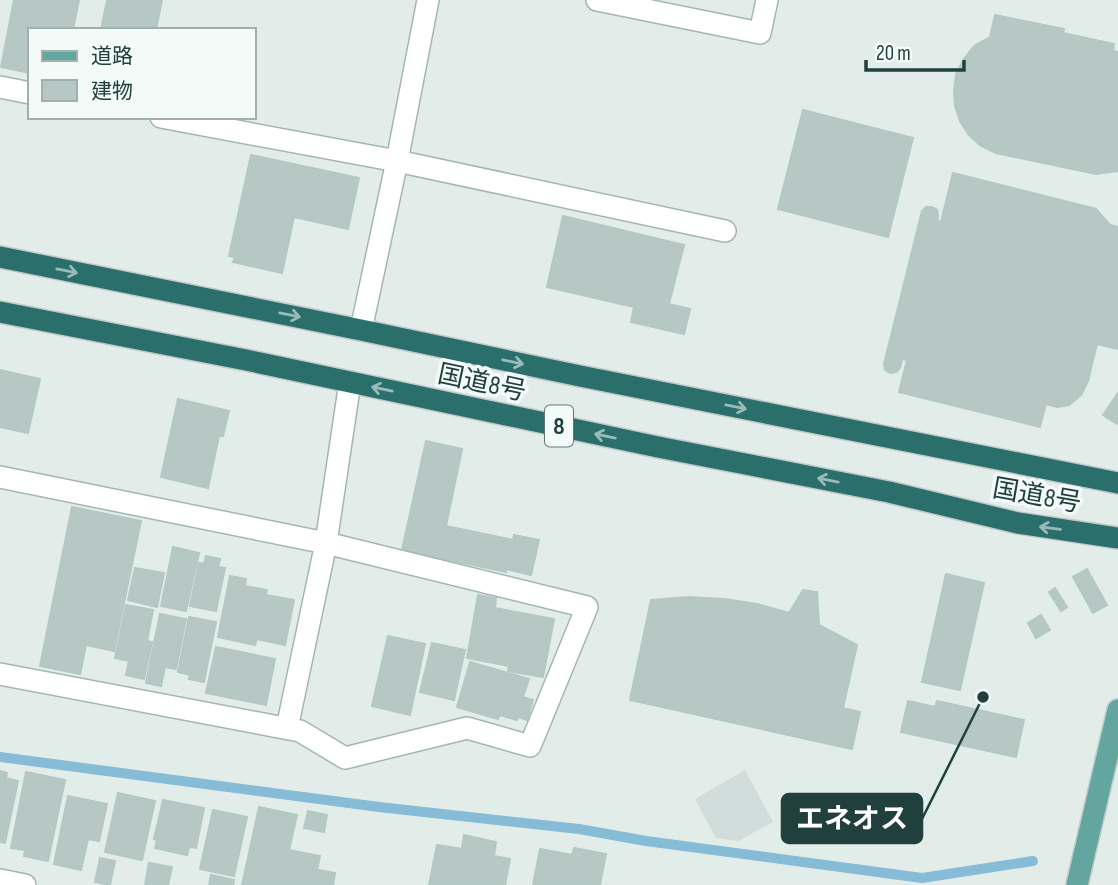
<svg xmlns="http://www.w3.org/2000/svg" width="1118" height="885" font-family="'Sofia Sans Condensed','Noto Sans JP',sans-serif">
	<rect width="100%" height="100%" fill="#e2edea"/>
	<path fill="#d0ddda" d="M745 770 773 822 738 841 716 838 695 799Z"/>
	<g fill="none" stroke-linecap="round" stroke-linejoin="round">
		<path stroke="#86bcd6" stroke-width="10" d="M0 757 379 807 579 829 646 841 922 878 1033 861"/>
	</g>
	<g fill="#b7c8c4" stroke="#b4c8c3" stroke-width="2">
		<path d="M14 0H79L73 30H30V73L1 67Z"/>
		<path d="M107 0H162L156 30H101Z"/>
		<path d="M995 15 1064 29 1063 33 1114 44 1113 51 1118 52V171L1096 174 996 153 981 146 969 135 960 121 955 106 954 90 956 74 964 59 974 46 990 37Z"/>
		<path d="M803 110 913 138 888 237 778 209Z"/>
		<path d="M251 155 359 178 348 229 294 217 282 273 233 262 235 257 229 256Z"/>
		<path d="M953 173 1096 209 1110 225 1118 227V349L1097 344 1088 381 1081 395 1069 405 1057 407 1046 404 1040 427 899 392 907 360 902 359 900 368 896 372 890 373 885 370 884 364 922 211 926 207H932L937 210 938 215 937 221 941 222Z"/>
		<path d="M563 216 684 245 669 304 690 309 684 334 631 322 634 307 547 287Z"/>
		<path d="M0 370 40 379 28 433 0 427Z"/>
		<path d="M1118 393V423L1117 424 1103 415Z"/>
		<path d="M178 399 229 411 223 436H219L208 488 161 477Z"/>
		<path d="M426 441 462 449 446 526 513 540 514 535 539 540 531 575 506 569V572L402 550Z"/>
		<path d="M72 507 141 521 114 651 86 645 80 674 40 666Z"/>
		<path d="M173 547 199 553 186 611 161 606Z"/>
		<path d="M206 556 220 559 218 567 225 568 216 611 190 606 199 563 204 564Z"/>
		<path d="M135 568 164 573 157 607 128 600Z"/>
		<path d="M1087 569 1107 605 1093 613 1073 577Z"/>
		<path d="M946 574 984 583 960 690 922 682Z"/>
		<path d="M230 576 246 579 245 586 267 590 266 595 294 600 285 645 257 639 255 645 218 637Z"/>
		<path d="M1055 588 1067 607 1061 611 1049 592Z"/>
		<path d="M803 590 817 592 819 625 857 645 843 708 860 712 852 749 630 700 651 600 689 597 724 599 757 604 789 613Z"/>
		<path d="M478 595 496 598 495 608 554 619 543 677 508 671 509 666 467 658Z"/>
		<path d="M126 605 153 610 147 641 152 642 144 679 126 675 129 661 115 658Z"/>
		<path d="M160 614 186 619 176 669 165 667 161 686 146 683Z"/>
		<path d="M1041 615 1050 630 1036 638 1028 623Z"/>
		<path d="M189 617 216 622 204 682 189 679 190 675 178 672Z"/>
		<path d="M388 636 425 644 410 715 372 706Z"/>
		<path d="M432 643 465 650 454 700 420 692Z"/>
		<path d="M216 647 275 659 266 705 206 693Z"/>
		<path d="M470 662 529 679 523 697 533 700 527 720 518 717 517 720 500 715 498 719 457 707Z"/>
		<path d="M908 701 935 707 937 701 1024 720 1016 757 901 732Z"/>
		<path d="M0 771 7 773 6 778 18 781 5 843 0 842Z"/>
		<path d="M26 772 65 780 48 861 24 856 25 850 11 848Z"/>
		<path d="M118 793 155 801 142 860 105 852Z"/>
		<path d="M68 796 107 804 99 841 88 839 81 870 54 864Z"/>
		<path d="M163 800 204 808 196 848 189 847 187 855 155 848 157 840 154 839Z"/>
		<path d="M259 807 297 815 289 850 320 856 314 885H242Z"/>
		<path d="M213 810 247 817 234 876 200 869Z"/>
		<path d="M308 811 327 815 324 832 304 828Z"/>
		<path d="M464 835 496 842 494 856 510 859 505 885H429L437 845 462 849Z"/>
		<path d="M574 848 606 854 600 885H533L540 849 572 855Z"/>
		<path d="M100 858 115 861 110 885 95 882Z"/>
		<path d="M149 863 172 867 168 885H145Z"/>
		<path d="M319 870 335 873 333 885H315Z"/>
		<path d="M211 875 234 880 233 885H209Z"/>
	</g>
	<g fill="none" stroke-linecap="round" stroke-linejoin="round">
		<defs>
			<g id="minor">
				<path d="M597 0 760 33 767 0"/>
				<path d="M0 87 30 93"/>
				<path d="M161 117 397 161 725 231"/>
				<path d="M361 330 397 161 428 0"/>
				<path d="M0 477 326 543 287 728"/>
				<path d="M0 674 300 731 345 758 467 728 530 746 587 607 326 543 350 382"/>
				<path d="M0 880 25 885"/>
			</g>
			<path id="major" d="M1077 885 1118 710"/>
			<g id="highway">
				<path d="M0 257 361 330 580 376 1118 483"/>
				<path d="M0 312 246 360 658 447 889 492 1018 523 1118 538"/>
			</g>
		</defs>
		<use href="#minor" stroke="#a4b6b3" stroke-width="24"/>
		<use href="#major" stroke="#c1cac9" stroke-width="24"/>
		<use href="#highway" stroke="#c1cac9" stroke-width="24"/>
		<use href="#minor" stroke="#fff" stroke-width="21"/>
		<use href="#major" stroke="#63a6a0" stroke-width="21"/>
		<use href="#highway" stroke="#2a6f6c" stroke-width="21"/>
	</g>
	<defs><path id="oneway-shaft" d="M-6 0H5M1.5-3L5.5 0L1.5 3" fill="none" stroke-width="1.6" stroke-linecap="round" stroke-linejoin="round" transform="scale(1.75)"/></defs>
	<g stroke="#99bbb8">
		<use href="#oneway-shaft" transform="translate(67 271) rotate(11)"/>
		<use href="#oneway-shaft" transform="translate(290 315) rotate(11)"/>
		<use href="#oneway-shaft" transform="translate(513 362) rotate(12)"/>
		<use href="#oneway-shaft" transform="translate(382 389) rotate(-168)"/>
		<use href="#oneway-shaft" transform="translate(736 407) rotate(11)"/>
		<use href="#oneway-shaft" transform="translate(605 436) rotate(-168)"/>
		<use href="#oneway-shaft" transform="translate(828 480) rotate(-169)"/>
		<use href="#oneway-shaft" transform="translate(1050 528) rotate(-172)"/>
	</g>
	<g text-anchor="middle" stroke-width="7" stroke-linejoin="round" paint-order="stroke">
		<rect fill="#f3faf7" stroke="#607875" stroke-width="2" x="545" y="405.5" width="28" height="41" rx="5"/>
		<g font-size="24" font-weight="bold" fill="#21403d">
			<text x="559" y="434">8</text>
		</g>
		<g font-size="26" fill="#21403d" stroke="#f3faf7">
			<text transform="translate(482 382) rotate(12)" y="9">国道8号</text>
			<text transform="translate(1037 495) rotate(10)" y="9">国道8号</text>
		</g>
	</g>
	<path fill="none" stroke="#21403d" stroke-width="2.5" d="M983 697L922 819"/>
	<circle fill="#21403d" stroke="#f3faf7" stroke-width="2.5" cx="983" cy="697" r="7"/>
	<rect fill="#21403d" stroke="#21403d" stroke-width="2.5" x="782" y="794" width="140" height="49" rx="7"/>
	<g font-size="28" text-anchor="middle" font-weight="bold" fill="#fff">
		<text x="852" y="828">エネオス</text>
	</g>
	<rect x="28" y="28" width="228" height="91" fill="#f3faf7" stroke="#9fb0ad" stroke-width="2"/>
	<rect x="42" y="51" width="35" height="10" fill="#63a6a0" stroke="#9fb0ad" stroke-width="2"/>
	<text x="91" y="63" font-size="21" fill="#21403d">道路</text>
	<rect x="42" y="80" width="35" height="21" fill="#b7c8c4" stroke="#9fb0ad" stroke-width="2"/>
	<text x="91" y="98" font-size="21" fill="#21403d">建物</text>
	<path d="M866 60v10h98v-10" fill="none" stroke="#21403d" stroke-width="3.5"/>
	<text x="876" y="60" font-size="21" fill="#21403d" stroke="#f3faf7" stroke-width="5" paint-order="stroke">20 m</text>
</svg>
